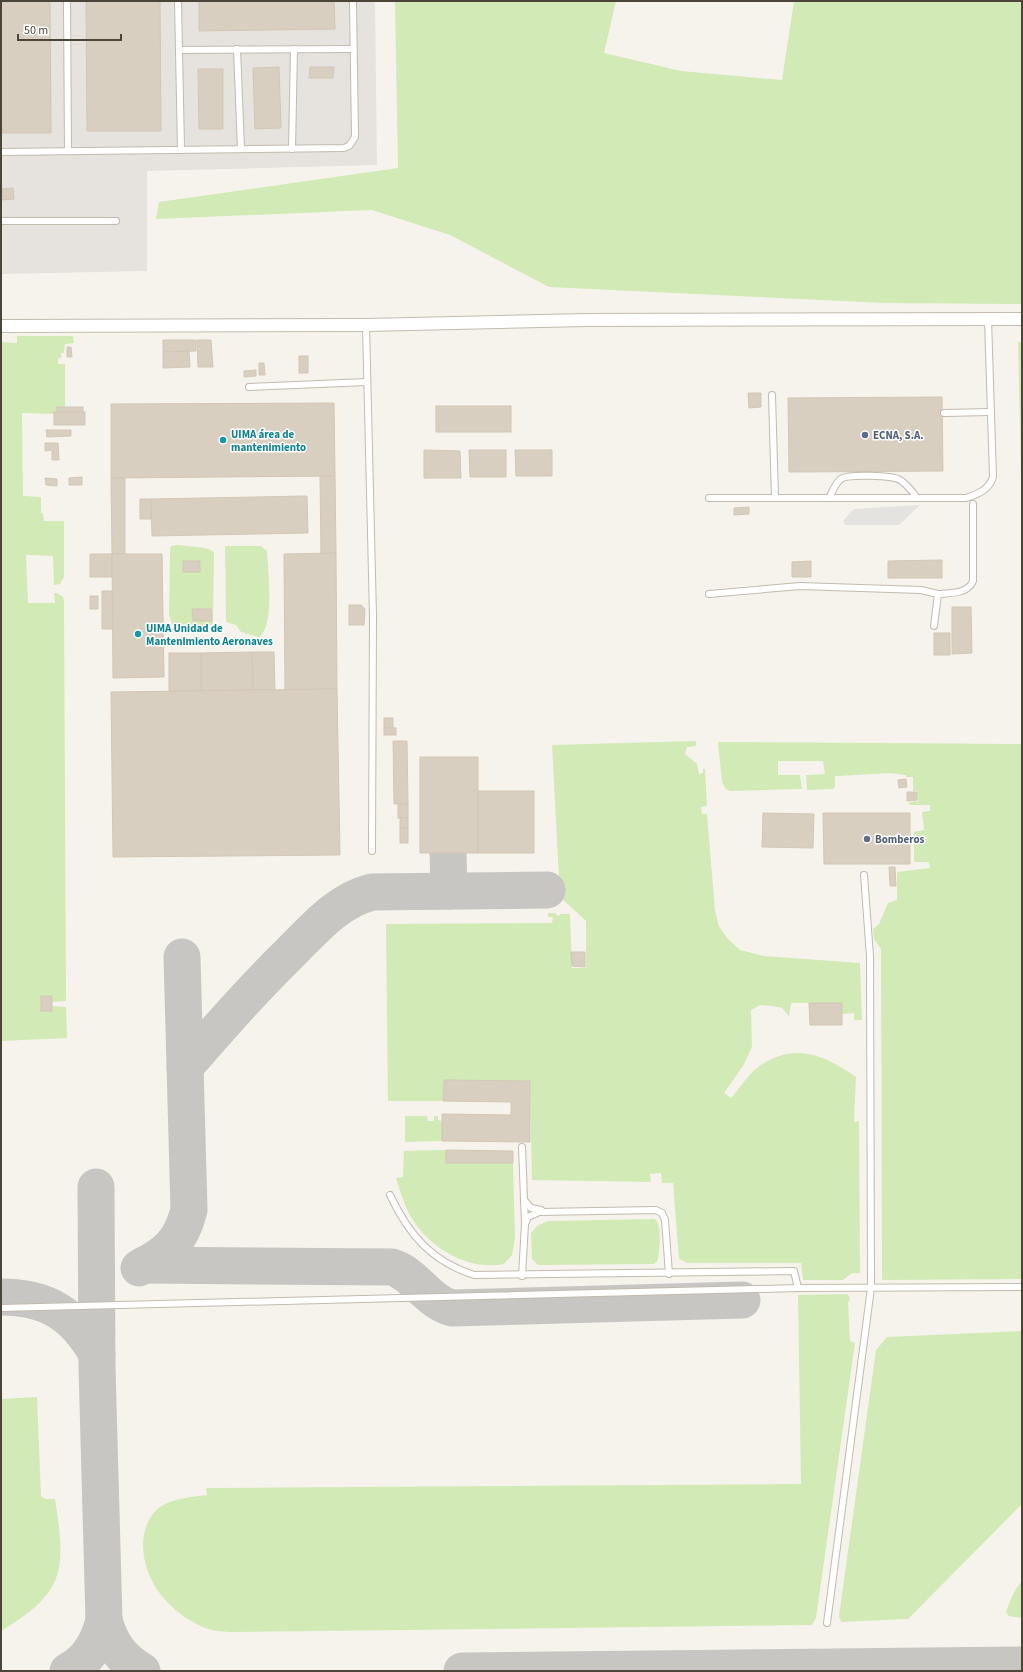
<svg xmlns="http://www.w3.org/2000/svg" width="1023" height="1672" font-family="'Source Sans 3',sans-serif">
	<rect width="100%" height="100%" fill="#f6f3ec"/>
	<path fill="#e6e2dd" d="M1 1H375L377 165 147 171V271L1 274Z"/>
	<g fill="#d2eab5">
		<path d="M395 1H616L604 53 681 71 782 80 794 1H1022V304L885 303 549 287 450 235 372 210 156 219 159 202 398 168Z"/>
		<path d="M17 336H73L74 343 65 344 64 353H61V358H58V364H65V407H57V412L54 414 22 413 23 496 41 497V513H43L44 521H64V577L60 584 54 585 53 556 26 555 28 603H55L54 593H57L63 597 64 601 66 1001 52 1002 41 997V1011H52V1006L66 1007 67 1038 1 1041V342L17 343Z"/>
		<path d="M1018 342H1022V527Z"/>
		<path d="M177 545 206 548 214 552 213 624 183 633 173 626 169 615 170 551 171 546Z"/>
		<path d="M225 546H261L267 551C268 570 275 626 259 637L241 632 236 625 226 622Z"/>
		<path d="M696 741V746L687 747 685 754 697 764 699 774 703 773V769H705L707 806 701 807 702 814H707L715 911 719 926 727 938 740 950 764 956 860 963 862 1020H854V1013L842 1014V1003H791L789 1016 782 1008 772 1006 760 1005 751 1010 752 1047 743 1066 724 1093 731 1098C739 1089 747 1076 757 1068 792 1041 824 1054 856 1077L854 1122 859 1121 860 1273H852L843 1280H803L801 1263H687L679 1259 673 1183H662L661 1173 650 1174 651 1182 532 1180 530 1081 444 1080 443 1101H388L386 924 552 923 553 917H548V913H556V915L559 916 560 914H570L572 968H586V921L560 897 552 745Z"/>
		<path d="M718 742 1022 744V1279L882 1280 881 949 874 939 873 929 879 924 888 903 897 900V872L930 868 929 862H914V832L924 830 922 812 930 811V805H910L909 802 918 801 917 791H913V777H906V775L890 773 837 776H835V787L833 789 807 790 806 775 825 774 823 761H778V775H800L802 789 730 791 726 789 722 782Z"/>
		<path d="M405 1116H427L428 1121H434V1116H438V1120L442 1121V1141L405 1142Z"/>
		<path d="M446 1150 447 1163H513L515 1238 512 1255 504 1264C465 1272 421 1243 406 1207 402 1198 399 1187 396 1178L403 1177 404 1151Z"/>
		<path d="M655 1219C663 1227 659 1250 658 1260L654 1264 538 1265 532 1259 531 1233 537 1226 548 1221Z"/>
		<path d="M848 1294 850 1300 848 1302 850 1341 855 1343 816 1618 812 1625 229 1632C222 1631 214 1631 208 1629 171 1615 142 1582 143 1542 144 1529 149 1515 160 1507 174 1498 191 1497 207 1495L206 1488 801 1484 798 1295Z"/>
		<path d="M1022 1331V1504L908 1619 841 1622 839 1616 876 1350 887 1337Z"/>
		<path d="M37 1397 41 1496 45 1499H55C66 1570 66 1592 1 1631V1399Z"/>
		<path d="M1022 1581V1618L1009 1616 1006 1612C1010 1601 1014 1590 1022 1581Z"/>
	</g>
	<path fill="#e5e3e0" d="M920 505 899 525H845L843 521 854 509Z"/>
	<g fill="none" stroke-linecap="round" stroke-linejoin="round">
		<g stroke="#c8c6c3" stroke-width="37">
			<path d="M448 853 449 891"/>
			<path d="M185 1067C219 1028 253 989 290 953 315 928 337 901 372 892L547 890"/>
			<path d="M144 1265 392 1267C415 1274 427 1301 452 1308L742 1300"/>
			<path d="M139 1268C167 1254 181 1242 189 1210L182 957"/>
			<path d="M1 1297C47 1297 74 1314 97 1354"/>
			<path d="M104 1620C110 1643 121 1659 142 1671"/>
			<path d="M68 1671C88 1661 99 1641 104 1620L97 1367 96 1187"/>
			<path d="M462 1671 1022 1665"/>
		</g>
	</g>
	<g fill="#d8cfc1" stroke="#d3c7b4">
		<path d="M1 1H50L51 133H1Z"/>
		<path d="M86 1H160L161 131H87Z"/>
		<path d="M199 1H334L335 29 199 31Z"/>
		<path d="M279 67 281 128 255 129 253 68Z"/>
		<path d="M310 67H334L333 78H309Z"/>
		<path d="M198 69H223V129H199Z"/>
		<path d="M13 188 14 199 1 200V189Z"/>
		<path d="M163 340H196V351L163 352Z"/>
		<path d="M197 340H211L213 367H198Z"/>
		<path d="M67 347H71L72 357H67Z"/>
		<path d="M189 351 190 367 163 368V352Z"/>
		<rect x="299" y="356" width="9" height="17"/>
		<path d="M259 363H264L265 375H259Z"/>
		<path d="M256 370V376L244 377V371Z"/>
		<path d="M748 393H761V407L749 408Z"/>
		<path d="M942 397 943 471 789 472 788 398Z"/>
		<path d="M334 403 335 476 111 478V404Z"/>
		<rect x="436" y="406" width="75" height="26"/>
		<rect x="57" y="407" width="26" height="5"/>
		<rect x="54" y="412" width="31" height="13"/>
		<path d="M46 430H71V436L47 437Z"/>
		<path d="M45 443H58L59 460H52V450L45 451Z"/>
		<path d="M424 450 460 451 461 478H424Z"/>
		<path d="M469 450H506V477H470Z"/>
		<path d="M515 450H552V476H516Z"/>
		<path d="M320 476H335L336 553 321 554Z"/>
		<path d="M82 477V485H69V478Z"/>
		<path d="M45 478 57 479V486L46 485Z"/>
		<path d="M111 478H125V554H112Z"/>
		<path d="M307 496 308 533 152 536 151 499Z"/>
		<rect x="140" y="499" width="11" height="20"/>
		<path d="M749 507V514L734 515V508Z"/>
		<path d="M336 553 337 689 285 690 284 554Z"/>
		<rect x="90" y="554" width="22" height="23"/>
		<path d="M112 554H162L164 677 113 678Z"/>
		<path d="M942 560V578H888V561Z"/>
		<rect x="183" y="561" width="17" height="11"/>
		<path d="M811 561V577H792V562Z"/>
		<path d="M102 591H112L113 629H102Z"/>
		<rect x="90" y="596" width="8" height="13"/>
		<path d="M349 605H361L365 609 364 625H349Z"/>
		<path d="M952 607H971L972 653 952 654Z"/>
		<path d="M192 609H211L212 621H193Z"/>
		<rect x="934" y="633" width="16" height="22"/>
		<path d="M252 652H274L275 690H253Z"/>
		<path d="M252 652 253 690 201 691V653Z"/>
		<rect x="169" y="653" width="32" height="38"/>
		<path d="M337 689 340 855 113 857 111 692Z"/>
		<rect x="384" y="718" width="9" height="10"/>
		<rect x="384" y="728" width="12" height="7"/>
		<path d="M393 741H407L408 804H394Z"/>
		<rect x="420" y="757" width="58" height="96"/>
		<path d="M906 779 907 787 899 788 898 780Z"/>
		<rect x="478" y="791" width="56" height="62"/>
		<path d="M907 792H917V800L907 801Z"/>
		<rect x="398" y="804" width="10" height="14"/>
		<path d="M763 813 814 814 813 848 762 847Z"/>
		<path d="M823 813H910V864H824Z"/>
		<rect x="400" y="818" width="8" height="10"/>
		<rect x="400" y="828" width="8" height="15"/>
		<path d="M889 867H895L896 886H890Z"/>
		<path d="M571 952H585V967L572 966Z"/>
		<rect x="41" y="996" width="11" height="15"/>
		<path d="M809 1003H842V1025H810Z"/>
		<path d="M444 1080 530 1081V1142L442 1141V1114L511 1115V1102L443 1101Z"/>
		<path d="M446 1150 513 1151V1163H446Z"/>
	</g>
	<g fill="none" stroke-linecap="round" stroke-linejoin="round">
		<defs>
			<g id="lane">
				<path d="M67 1 68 151"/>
				<path d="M178 1 181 150"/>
				<path d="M237 49 241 149"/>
				<path d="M179 50 353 49"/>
				<path d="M292 149 294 49"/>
				<path d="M1 152 344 148 349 146 355 137 353 1"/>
				<path d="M1 221H116"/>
				<path d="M366 325 373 616 372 851"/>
				<path d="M249 387 367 382"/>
				<path d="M772 395 775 498"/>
				<path d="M944 413 990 412"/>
				<path d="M709 498H966C978 494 989 490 993 477L988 319"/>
				<path d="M829 498C833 491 835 483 841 479 847 474 892 475 900 480 907 484 912 491 917 498"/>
				<path d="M709 594 800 586 921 590 938 594"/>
				<path d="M934 626 938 594C950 593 968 594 973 581V504"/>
				<path d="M390 1195C409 1235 431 1261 474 1275L794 1271 798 1288"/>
				<path d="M524 1200 531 1208 541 1210"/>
				<path d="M525 1224 528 1217 539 1212 656 1210 662 1213 665 1220 669 1274"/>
				<path d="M522 1276 525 1224 522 1147"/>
				<path d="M1 1308 798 1288 1022 1287"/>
				<path d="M827 1623 871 1288 870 956 864 875"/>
			</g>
			<path id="street" d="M1 326 366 325 586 320 1022 319"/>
		</defs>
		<use href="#lane" stroke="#c2bbae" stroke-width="8"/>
		<use href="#street" stroke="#c2bbae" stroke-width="14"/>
		<use href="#lane" stroke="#fff" stroke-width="6"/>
		<use href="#street" stroke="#fff" stroke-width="12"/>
	</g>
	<g fill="#5c6f8a" stroke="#fff" stroke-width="1.5">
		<circle cx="865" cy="435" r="4"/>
		<circle cx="867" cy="839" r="4"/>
	</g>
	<g fill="#0f9aa8" stroke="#fff" stroke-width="1.5">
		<circle cx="223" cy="440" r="4"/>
		<circle cx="138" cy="634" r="4"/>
	</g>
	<g text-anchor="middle" stroke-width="3" stroke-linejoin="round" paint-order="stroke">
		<g font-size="11" font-weight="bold" fill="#0d838f" stroke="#fff" text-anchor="start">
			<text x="231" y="438">UIMA área de<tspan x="231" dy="13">mantenimiento</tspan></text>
			<text x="146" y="632">UIMA Unidad de<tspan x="146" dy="13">Mantenimiento Aeronaves</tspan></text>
		</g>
		<g font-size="11" font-weight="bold" fill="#4e5e75" stroke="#fff" text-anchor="start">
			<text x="873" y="439">ECNA, S.A.</text>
			<text x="875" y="843">Bomberos</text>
		</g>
	</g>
	<rect width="1023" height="1672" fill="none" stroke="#4b4439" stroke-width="4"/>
	<path d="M18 34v6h103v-6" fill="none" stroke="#4b4439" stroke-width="2"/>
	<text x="24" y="34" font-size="12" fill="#4b4439" stroke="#ffffff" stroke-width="3" paint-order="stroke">50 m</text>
</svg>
